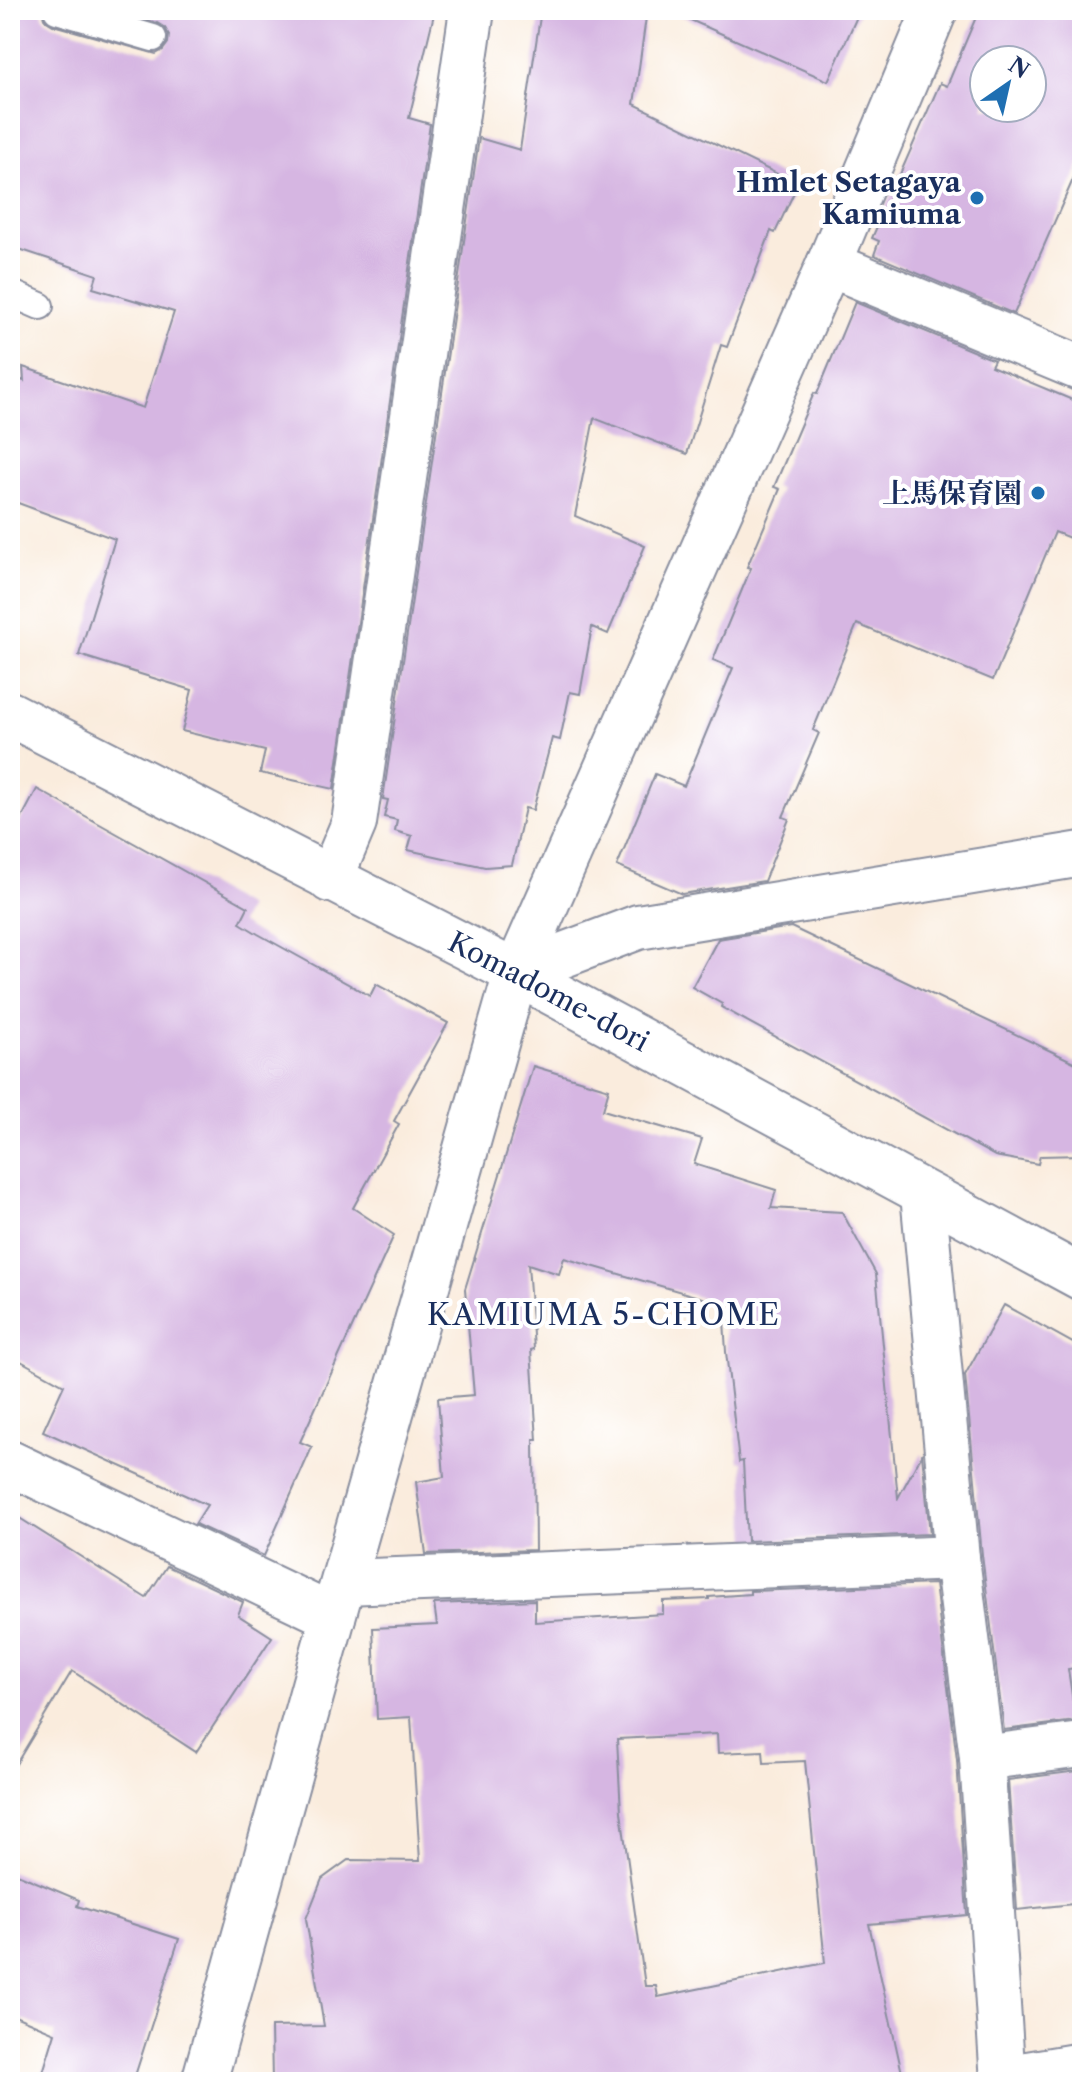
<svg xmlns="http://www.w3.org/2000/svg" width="1092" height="2092" font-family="'Libre Caslon Text','Noto Serif JP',serif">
	<rect width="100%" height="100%" fill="#fff"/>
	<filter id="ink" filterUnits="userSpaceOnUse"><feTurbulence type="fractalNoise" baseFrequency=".0125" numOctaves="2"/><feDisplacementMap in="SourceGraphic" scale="16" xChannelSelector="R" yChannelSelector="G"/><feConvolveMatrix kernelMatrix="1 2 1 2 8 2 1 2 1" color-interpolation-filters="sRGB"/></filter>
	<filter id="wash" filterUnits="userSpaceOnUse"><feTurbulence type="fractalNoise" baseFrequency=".006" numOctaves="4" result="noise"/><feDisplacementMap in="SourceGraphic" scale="32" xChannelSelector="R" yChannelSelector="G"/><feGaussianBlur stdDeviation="1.8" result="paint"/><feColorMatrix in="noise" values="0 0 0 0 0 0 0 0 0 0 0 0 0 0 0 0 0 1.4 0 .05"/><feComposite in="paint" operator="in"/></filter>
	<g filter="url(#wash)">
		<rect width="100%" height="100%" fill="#faecdd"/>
		<g id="blocks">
			<g fill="#d6b6e2" fill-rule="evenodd">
				<path d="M10 10H41L45 20 53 25 156 54 163 50 168 43 169 35 165 28 157 23 114 10H435L409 118 430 124 334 789 260 773 265 751 182 731 192 690 79 655 115 539 10 500V376L24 381 23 367 143 408 174 312 93 288 97 275 10 246Z"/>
				<path d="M541 10H647L634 104 798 184 775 233 771 231 727 347 721 345 687 454 594 418 575 516 645 546 608 634 592 627 580 694 570 692 560 740 552 738 533 810 525 808 512 865 485 867 408 850 412 836 395 831 397 820 384 817 388 800 383 799 479 138 520 150Z"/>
				<path d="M668 10H860L828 81Z"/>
				<path d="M979 10H1082V159L1014 314 874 255 879 241 872 238 940 83 947 86ZM984 60H1032V108H984Z"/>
				<path d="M855 302 994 360 991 366 1082 404V543L1055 532 993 680 857 624 813 730 819 733 783 817 789 819 764 881 682 894 617 866 655 774 684 786 733 668 713 660 751 568 747 567 780 489 774 487 814 393 817 394Z"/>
				<path d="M37 789 248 907 240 923 258 934 370 996 376 984 448 1023 394 1121 399 1124 353 1208 394 1235 300 1442 312 1447 264 1556 195 1524 207 1505 43 1431 64 1385 10 1355V840Z"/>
				<path d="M791 927 1082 1066V1155L1040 1156 1038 1164 995 1156 721 1007 722 1004 692 987 718 939Z"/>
				<path d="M533 1066 609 1089 603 1110 702 1139 694 1164 776 1190 771 1208 842 1212 876 1274 898 1498 922 1454 930 1534 747 1541 743 1461 739 1462 726 1352 723 1304 564 1258 559 1274 528 1264 534 1349 531 1350 537 1440H534L535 1550 426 1554 416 1482 444 1477 438 1398 474 1395 465 1289Z"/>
				<path d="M1004 1305 1082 1348V1667L1068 1669 1076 1721 1004 1730 982 1555 965 1375Z"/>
				<path d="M10 1512 146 1598 167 1566 243 1602 238 1615 272 1637 196 1752 72 1671 10 1774Z"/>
				<path d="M935 1584 957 1760 967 1915 869 1924 904 2082H272L271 2027 324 2026 306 1919 322 1879 348 1860 420 1861 411 1717 377 1719 373 1628 437 1625 434 1604 535 1600V1622L663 1614V1601L709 1599V1597L750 1594V1591ZM717 1734 718 1753 763 1751 764 1763 805 1761 825 1963 658 1997 656 1986H645L621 1812 617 1739Z"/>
				<path d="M1078 1771 1082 1799V1903L1017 1910 1008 1780Z"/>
				<path d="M10 1871 79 1900 77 1906 179 1939 133 2082H40L55 2033 10 2014Z"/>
			</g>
		</g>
	</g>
	<g filter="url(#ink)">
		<use href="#blocks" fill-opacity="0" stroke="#8a8e9e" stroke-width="2"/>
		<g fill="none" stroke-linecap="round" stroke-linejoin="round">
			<defs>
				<g id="service">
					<path d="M57 10 153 38"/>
					<path d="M10 293 40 306"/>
				</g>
				<g id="minor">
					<path d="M829 264 1082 369"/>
					<path d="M330 880 354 823 472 10"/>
					<path d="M516 973 638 927 1082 854"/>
					<path d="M923 1194 957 1558 982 1758 1003 2082"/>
					<path d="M10 1463 333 1617"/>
					<path d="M345 1582 957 1558"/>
					<path d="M982 1758 1082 1745"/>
					<path d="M1003 2078 1082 2065"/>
				</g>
				<g id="tertiary">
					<path id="s1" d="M10 714 516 973 1082 1278"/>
					<path d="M204 2082 333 1617 516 973 829 264 935 10"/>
				</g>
			</defs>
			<use href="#service" stroke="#8a8e9e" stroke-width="30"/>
			<use href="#minor" stroke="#8a8e9e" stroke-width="48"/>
			<use href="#tertiary" stroke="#8a8e9e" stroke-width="48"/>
			<use href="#service" stroke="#fff" stroke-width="26"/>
			<use href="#minor" stroke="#fff" stroke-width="44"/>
			<use href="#tertiary" stroke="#fff" stroke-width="44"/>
		</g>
	</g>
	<g fill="#1f6fb2" stroke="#fff" stroke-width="3">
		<circle cx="977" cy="198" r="8"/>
		<circle cx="1038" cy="493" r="8"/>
	</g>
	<g text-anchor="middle" stroke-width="8" stroke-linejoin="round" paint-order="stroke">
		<g font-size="28" font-weight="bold" fill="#1b2f5e" stroke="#fff" text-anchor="end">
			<text x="961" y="192">Hmlet Setagaya<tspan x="961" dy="32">Kamiuma</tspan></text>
			<text x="1022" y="503">上馬保育園</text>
		</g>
		<g font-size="28" fill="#1b2f5e" stroke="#fff">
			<text dy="10" stroke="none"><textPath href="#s1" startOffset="606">Komadome-dori</textPath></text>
		</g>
		<g font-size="30" letter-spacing="2" fill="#1b2f5e" stroke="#fff">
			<text x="604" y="1325">KAMIUMA 5-CHOME</text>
		</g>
	</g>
	<rect width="1092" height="2092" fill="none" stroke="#fff" stroke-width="40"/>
	<g transform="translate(1008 84) rotate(34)"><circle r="38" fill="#ffffff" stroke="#a4acbf" stroke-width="2"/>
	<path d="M0-6L14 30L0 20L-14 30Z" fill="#1f6fb2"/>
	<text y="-12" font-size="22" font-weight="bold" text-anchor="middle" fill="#1b2f5e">N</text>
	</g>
</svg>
